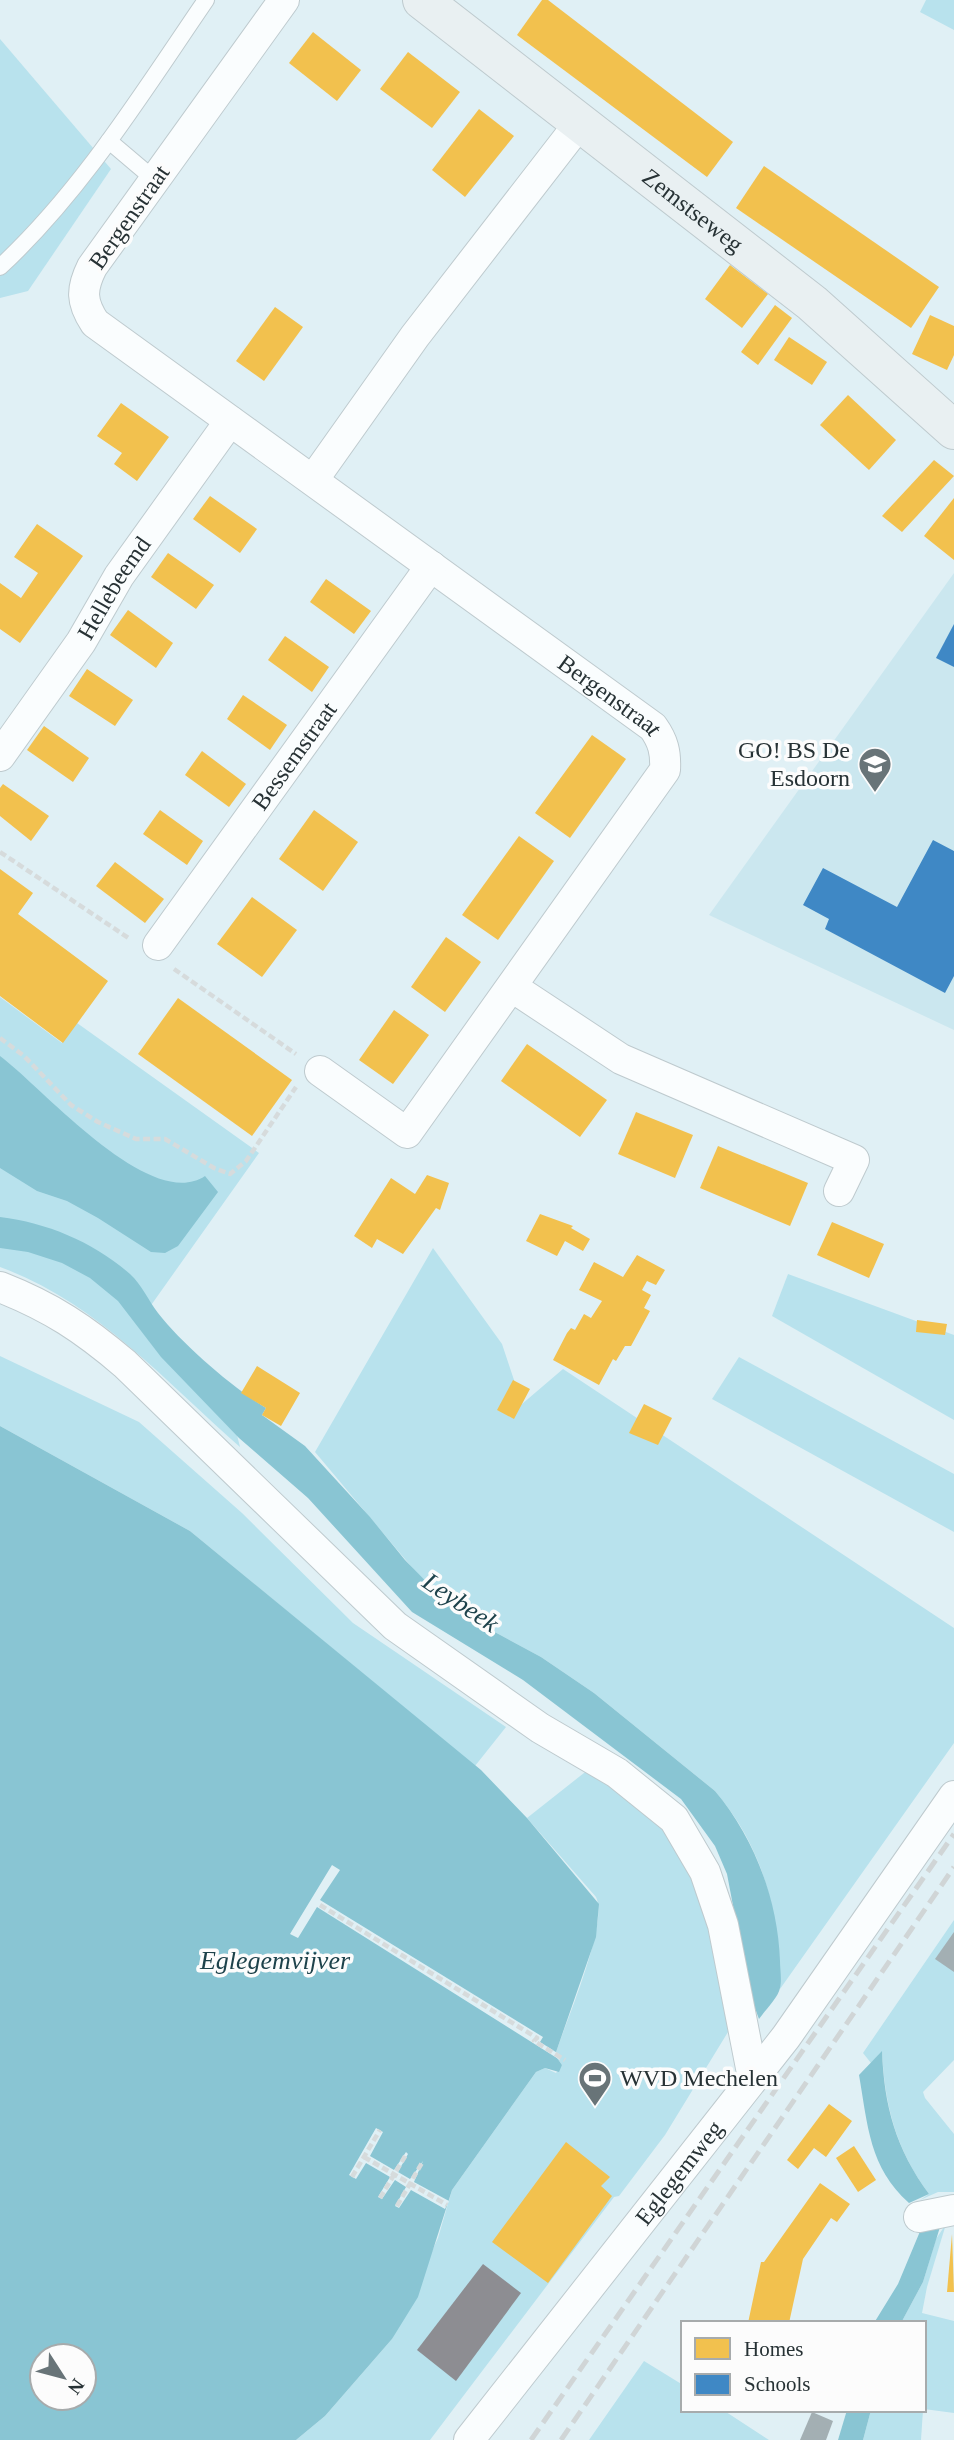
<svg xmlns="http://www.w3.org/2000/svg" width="954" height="2440" font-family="'Times New Roman',serif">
	<rect width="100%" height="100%" fill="#e0f0f5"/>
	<path fill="#cbe7ef" d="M954 573V1030L709 915Z"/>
	<g fill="#b8e2ed">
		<path d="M926 0H954V30L920 12Z"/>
		<path d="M0 39 111 169 28 291 0 298Z"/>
		<path d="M0 997 62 1043 77 1023 259 1153 137 1325 160 1355 237 1435 240 1447C166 1382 95 1301 0 1267Z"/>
		<path d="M433 1248 502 1344 522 1404 563 1369 954 1628V1743L780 1989C779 1913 765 1850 715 1791L594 1693 541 1657 454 1610 415 1571 315 1452Z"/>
		<path d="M788 1274 954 1335V1420L772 1316Z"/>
		<path d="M0 1356 139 1422 242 1513 353 1623 506 1727 475 1766 190 1531 0 1426Z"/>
		<path d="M739 1357 954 1474V1532L712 1399Z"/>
		<path d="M589 1769C616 1792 648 1808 671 1837 713 1890 718 1968 728 2032L665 2135 619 2196 614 2197 430 2440H296L325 2416 392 2339 438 2238 452 2190 536 2072 545 2068 556 2073 562 2065 555 2055C565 2024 609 1923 596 1897L527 1818Z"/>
		<path d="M954 1920V2060L923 2092 925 2098 954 2134V2192H938L920 2200 929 2194C896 2149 885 2107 882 2052L871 2063 863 2053Z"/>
		<path d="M946 2224 927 2287 922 2313 954 2321V2413L924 2409V2323H901L923 2282 936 2239Z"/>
		<path d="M644 2361 683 2385V2410H723L769 2440H589Z"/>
		<path d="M871 2410H923L921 2440H863Z"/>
	</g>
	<g fill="#89c5d3" fill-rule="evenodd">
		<path d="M0 1056C42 1087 150 1213 205 1176L218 1192 178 1246 165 1253 151 1252 98 1218 67 1201 37 1191 0 1168Z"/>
		<path d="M0 1217C48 1223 93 1242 130 1274 142 1285 148 1300 158 1313 183 1345 232 1387 266 1408L262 1415 305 1446 370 1517 405 1560 454 1610 541 1657 594 1693 715 1791C754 1837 778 1900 780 1961 780 1969 782 1980 780 1988 778 1998 765 2010 759 2019L750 1995 727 1874 715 1846 681 1799 523 1680 412 1612 308 1498 239 1438 161 1357 118 1301 90 1278 62 1263 28 1252 0 1248Z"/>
		<path d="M0 1426 190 1531 481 1770 527 1818 599 1904 596 1937 555 2055 562 2065 559 2072 545 2068 536 2072 452 2190 418 2297 392 2339 325 2416 296 2440H0ZM42 2356H84V2398H42Z"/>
		<path d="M882 2051C884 2106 896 2149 929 2194L909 2203C869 2167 868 2126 859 2075Z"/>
		<path d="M940 2227 923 2282 901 2323H874L898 2284 921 2229Z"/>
		<path d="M847 2410H871L863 2440H838Z"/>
	</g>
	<g fill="#e0f0f5">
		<path d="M332 1865 340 1870 320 1900 543 2037 540 2042 559 2054 560 2060 317 1907 298 1938 290 1934Z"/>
		<path d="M376 2128 383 2132 370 2156 394 2170 406 2152 408 2154 398 2172 410 2179 423 2161 414 2182 449 2201 445 2209 411 2190 399 2208 395 2206 406 2187 395 2180 382 2199 378 2197 390 2177 366 2163 356 2179 349 2175Z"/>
	</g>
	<g fill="#f2c14e">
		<path d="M542 0H548L733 142 707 177 517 35Z"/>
		<path d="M313 32 361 70 337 101 289 63Z"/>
		<path d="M408 52 460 92 432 128 380 89Z"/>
		<path d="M479 109 514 136 465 197 432 170Z"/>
		<path d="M764 166 939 287 911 328 736 208Z"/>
		<path d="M730 265 768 294 742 328 705 299Z"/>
		<path d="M775 305 792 318 758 365 741 352Z"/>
		<path d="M275 307 303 327 264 381 236 361Z"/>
		<path d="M930 315 954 326V355L947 370 912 354Z"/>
		<path d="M789 337 827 362 812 385 774 360Z"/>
		<path d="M848 395 896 440 869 470 820 425Z"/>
		<path d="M121 403 169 437 137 481 114 464 122 453 97 436Z"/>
		<path d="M934 460 954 476 902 532 882 516Z"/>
		<path d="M210 496 257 529 240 553 193 519Z"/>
		<path d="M954 498V560L924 536Z"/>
		<path d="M37 524 83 556 20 643 0 629V583L21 598 38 573 14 557Z"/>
		<path d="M168 553 214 585 196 609 151 577Z"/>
		<path d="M326 579 371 611 354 634 310 602Z"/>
		<path d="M128 610 173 643 156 668 110 635Z"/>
		<path d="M285 636 329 667 312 692 268 660Z"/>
		<path d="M87 669 133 700 115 726 69 696Z"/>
		<path d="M243 695 287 725 270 750 227 719Z"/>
		<path d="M44 726 89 758 73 782 27 750Z"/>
		<path d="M592 735 626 759 570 838 535 813Z"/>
		<path d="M202 751 246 784 229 807 185 775Z"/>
		<path d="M3 784 49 816 31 841 0 816V788Z"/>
		<path d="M160 810 203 841 187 865 143 834Z"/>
		<path d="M314 810 358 842 323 891 279 859Z"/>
		<path d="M519 836 554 861 498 940 462 915Z"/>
		<path d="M115 862 164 899 145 923 96 886Z"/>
		<path d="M0 869 33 893 18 914 108 981 63 1043 0 996Z"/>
		<path d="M252 897 297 930 262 977 217 944Z"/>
		<path d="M446 937 481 962 445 1012 411 987Z"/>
		<path d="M178 998 292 1080 252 1136 138 1054Z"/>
		<path d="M394 1010 429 1035 393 1084 359 1060Z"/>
		<path d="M527 1044 607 1100 580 1137 501 1081Z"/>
		<path d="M636 1112 693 1135 675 1178 618 1154Z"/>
		<path d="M718 1146 808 1183 790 1226 700 1188Z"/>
		<path d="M427 1175 449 1183 440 1210 436 1208 403 1254 377 1239 372 1248 354 1236 391 1178 415 1194Z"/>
		<path d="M540 1214 573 1226 571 1228 590 1239 583 1251 565 1241 557 1256 526 1241Z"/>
		<path d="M832 1222 884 1244 869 1278 817 1255Z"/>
		<path d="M637 1255 665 1270 656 1285 647 1281 642 1290 651 1295 644 1308 650 1311 631 1346H625L616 1361 613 1359 599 1385 553 1360 567 1333 571 1328 575 1330 584 1314 591 1318 602 1301 579 1290 594 1262 623 1277Z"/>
		<path d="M917 1320 947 1324 945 1335 916 1332Z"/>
		<path d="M257 1366 300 1393 281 1426 262 1415 266 1408 241 1393Z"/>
		<path d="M513 1380 530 1389 514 1419 497 1410Z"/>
		<path d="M644 1404 672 1418 658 1445 629 1433Z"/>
		<path d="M829 2104 852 2121 826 2157 814 2148 798 2169 787 2160Z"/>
		<path d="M566 2142 610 2177 601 2186 612 2196 548 2283 492 2242Z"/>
		<path d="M854 2146 876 2180 858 2192 836 2158Z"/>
		<path d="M820 2183 850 2204 837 2222 831 2218 803 2259 789 2323H748L761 2262H764Z"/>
		<path d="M952 2234 954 2292H947Z"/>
	</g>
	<g fill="#3f88c5">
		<path d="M954 624V667L936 658Z"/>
		<path d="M933 840 954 851V976L945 993 825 929 829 919 803 905 823 868 897 907Z"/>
	</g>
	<path fill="#8d8d92" d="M483 2264 521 2293 456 2381 417 2350Z"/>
	<g fill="#a3afb3">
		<path d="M954 1932V1972L935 1959Z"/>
		<path d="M812 2412 833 2421 826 2440H800Z"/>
	</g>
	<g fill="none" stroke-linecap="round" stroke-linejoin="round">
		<defs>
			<g id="lane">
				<path d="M109 141 155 180"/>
				<path d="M0 267C82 191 143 92 206 0"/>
			</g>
			<g id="street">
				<path id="s1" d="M284 0 92 267C81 289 81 302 95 323L653 727C663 741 666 752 665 770L407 1133 320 1071"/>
				<path d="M313 480 415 336 579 124"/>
				<path id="s2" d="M0 756 81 642 119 576 230 421"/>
				<path id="s3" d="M158 945 431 566"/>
				<path d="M512 987 621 1059 854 1160 839 1191"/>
				<path d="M0 1287C51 1307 84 1329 125 1364L395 1626 540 1728 617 1773 674 1819 705 1872 723 1925 753 2078"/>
				<path d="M919 2217 954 2210"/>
				<path id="s4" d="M469 2440 786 2037 954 1796"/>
			</g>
			<g id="secondary">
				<path id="s5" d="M422 0 812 303 954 430"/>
			</g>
		</defs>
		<use href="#lane" stroke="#becace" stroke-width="18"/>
		<use href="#street" stroke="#becace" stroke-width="32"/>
		<use href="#secondary" stroke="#becace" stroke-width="40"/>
		<g stroke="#d6dbdc" stroke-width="4.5" stroke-dasharray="7 3.5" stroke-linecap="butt">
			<path d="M0 852 130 939"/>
			<path d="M174 969 296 1054"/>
			<path d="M0 1038 24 1056 71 1105 98 1122 136 1139H165L214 1168 230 1174 246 1161 296 1087"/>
			<path d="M320 1905 537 2038 534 2041 565 2060"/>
			<path d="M364 2157 447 2205"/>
			<path d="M352 2177 380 2130"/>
			<path d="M380 2198 407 2153"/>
			<path d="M397 2206 423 2161"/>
		</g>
		<use href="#lane" stroke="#fafdfe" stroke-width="16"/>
		<use href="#street" stroke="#fafdfe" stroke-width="30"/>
		<use href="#secondary" stroke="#e9f0f2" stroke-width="38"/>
		<g stroke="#d0d5d6" stroke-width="5" stroke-dasharray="14 7" stroke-linecap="butt">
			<path d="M531 2440 954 1834"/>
			<path d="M561 2440 954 1867"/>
		</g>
	</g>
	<defs>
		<symbol id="school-pin" viewBox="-11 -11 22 30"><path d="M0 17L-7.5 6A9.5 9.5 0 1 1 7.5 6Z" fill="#687478" stroke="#fcfcfc"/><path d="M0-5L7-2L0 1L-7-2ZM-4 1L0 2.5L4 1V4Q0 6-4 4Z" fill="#fff"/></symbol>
		<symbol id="stadium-pin" viewBox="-11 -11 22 30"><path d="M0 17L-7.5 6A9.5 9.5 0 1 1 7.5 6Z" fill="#687478" stroke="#fcfcfc"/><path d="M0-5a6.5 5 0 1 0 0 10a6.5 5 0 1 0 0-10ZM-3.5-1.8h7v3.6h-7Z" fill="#fff"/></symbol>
	</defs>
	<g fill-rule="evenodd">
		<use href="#school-pin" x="856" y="745" width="38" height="52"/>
		<use href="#stadium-pin" x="576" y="2059" width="38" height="52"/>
	</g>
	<g text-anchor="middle" stroke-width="7" stroke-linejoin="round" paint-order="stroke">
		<g font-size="24" fill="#273235" stroke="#fcfcfc">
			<text dy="8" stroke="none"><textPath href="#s5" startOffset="343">Zemstseweg</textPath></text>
			<text transform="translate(129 217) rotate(-55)" y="8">Bergenstraat</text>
			<text dy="8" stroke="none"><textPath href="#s2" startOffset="203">Hellebeemd</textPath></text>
			<text dy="8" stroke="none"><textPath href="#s1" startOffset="1024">Bergenstraat</textPath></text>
			<text dy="8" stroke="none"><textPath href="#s3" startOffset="233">Bessemstraat</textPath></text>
			<text dy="8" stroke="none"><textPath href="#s4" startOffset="340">Eglegemweg</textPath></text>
		</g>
		<g font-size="24" fill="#273235" stroke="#fcfcfc" text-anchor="end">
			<text x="850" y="758">GO! BS De<tspan x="850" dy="28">Esdoorn</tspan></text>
			<text x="620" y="2086" text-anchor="start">WVD Mechelen</text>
		</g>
		<g font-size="26" font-style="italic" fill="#1d424b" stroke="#fcfcfc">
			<text transform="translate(461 1602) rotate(34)" y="9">Leybeek</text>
			<text x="275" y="1969">Eglegemvijver</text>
		</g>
	</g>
	<rect x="681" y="2321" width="245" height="91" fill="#fcfcfc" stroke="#a7abac" stroke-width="2"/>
	<rect x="695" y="2338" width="35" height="21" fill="#f2c14e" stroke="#a7abac" stroke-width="2"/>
	<text x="744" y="2356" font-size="21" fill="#273235">Homes</text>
	<rect x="695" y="2374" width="35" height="21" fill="#3f88c5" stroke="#a7abac" stroke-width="2"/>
	<text x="744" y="2391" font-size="21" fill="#273235">Schools</text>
	<g transform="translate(63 2377) rotate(126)"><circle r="33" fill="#fcfcfc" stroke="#a7abac" stroke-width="2"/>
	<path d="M0-5L12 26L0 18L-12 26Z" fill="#687478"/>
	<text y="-10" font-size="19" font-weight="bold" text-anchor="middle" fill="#273235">N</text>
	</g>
</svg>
